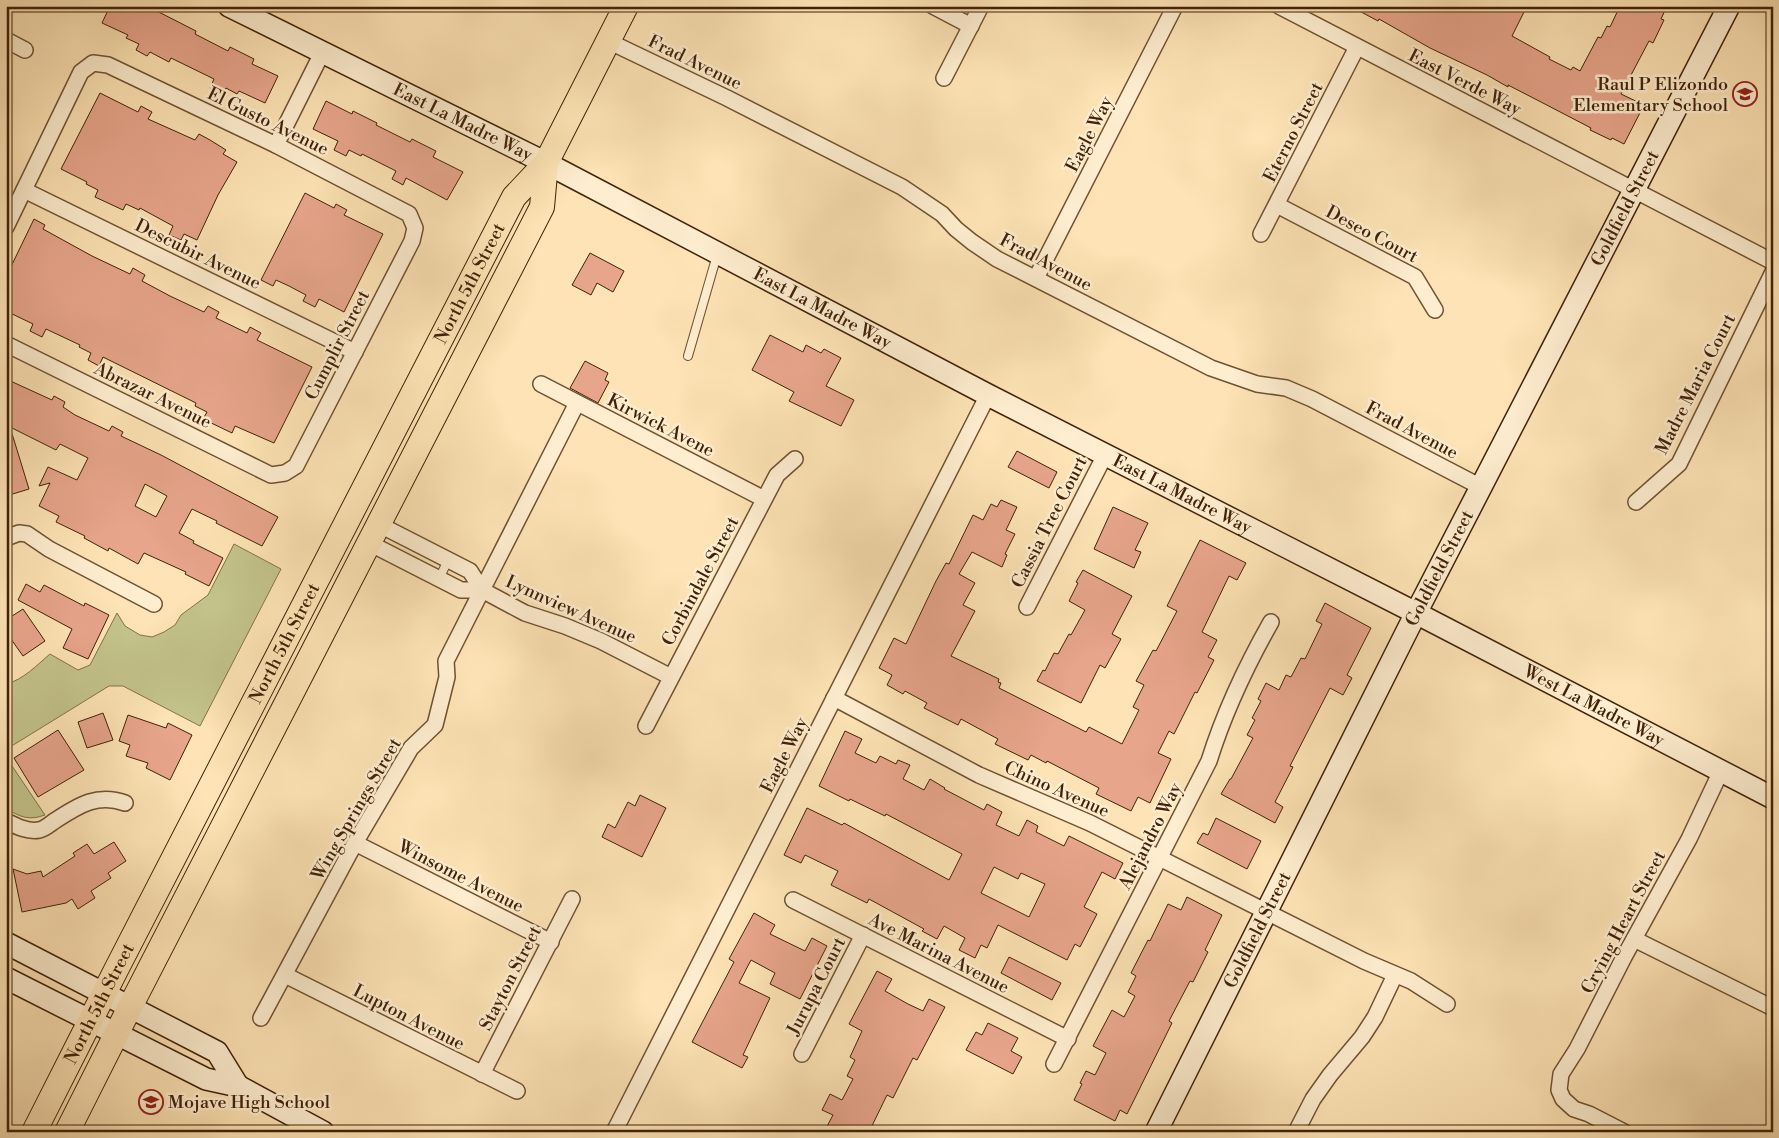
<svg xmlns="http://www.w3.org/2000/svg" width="1779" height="1138" font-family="'Libre Bodoni',serif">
	<rect width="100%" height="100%" fill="#fde3b5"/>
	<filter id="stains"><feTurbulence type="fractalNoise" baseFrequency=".004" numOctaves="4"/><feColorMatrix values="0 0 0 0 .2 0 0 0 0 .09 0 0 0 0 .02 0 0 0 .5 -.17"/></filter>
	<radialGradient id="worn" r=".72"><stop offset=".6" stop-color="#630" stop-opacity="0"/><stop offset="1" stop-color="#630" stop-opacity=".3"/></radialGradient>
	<path fill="#c3c38b" stroke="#82724a" d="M234 544 281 569 200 726 123 686H109L10 747 6 757 45 815C28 821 22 817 6 809V684C23 680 37 665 50 654L78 670 90 665 117 613 125 626 140 635 152 637 164 632 175 625 181 615 208 595Z"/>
	<g fill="#e7a58b" stroke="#402208" fill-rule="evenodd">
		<path d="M110 6H147L196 31 195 34 228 51 230 47 254 59 252 64 278 76 265 103 239 91 237 94 226 88 223 94 210 88 214 79 171 58 169 62 150 52 147 56 136 50 139 44 126 38 128 35 102 23Z"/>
		<path d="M1350 6H1527L1512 36 1550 57 1549 59 1571 70 1573 67 1580 71 1598 37 1601 38 1607 26 1610 27 1620 6H1667L1661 19 1664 20 1653 43 1649 41 1621 94 1644 105 1624 144 1612 138 1611 140 1590 130 1591 128 1541 102 1508 85V87L1487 75 1430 48 1379 19 1378 21Z"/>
		<path d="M100 93 138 112 141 106 152 112 148 119 195 140 199 134 210 140 226 150 223 154 237 162 218 195 197 240 184 234 181 240 169 235 173 226 140 208 139 210 126 204 123 210 95 197 98 190 86 184 87 182 61 169Z"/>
		<path d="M326 101 352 114 353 111 377 123 376 125 410 142 412 139 436 151 433 157 463 172 447 200 406 178 403 185 392 179 396 171 362 154 361 156 349 150 346 156 334 150 338 141 313 129Z"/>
		<path d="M305 193 334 208 336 204 347 210 344 215 383 234 344 312 319 299 315 307 303 301 306 295 289 286 276 280 273 286 261 280Z"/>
		<path d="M34 219 45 225 43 229 92 256 130 274 133 268 145 275 142 281 170 296 204 312 208 306 219 312 216 318 247 333 250 327 261 333 257 340 312 367 274 443 235 426 232 433 203 419 207 412 195 406 196 403 103 357 99 366 88 360 91 353 79 347 80 345 46 329 42 337 30 331 33 324 6 311V277Z"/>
		<path d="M590 253 624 271 613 292 597 283 591 295 572 285Z"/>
		<path d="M770 335 803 352 806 345 821 353 824 349 841 358 826 386 854 400 841 426 789 401 794 392 752 370Z"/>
		<path d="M585 361 608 373 605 380 609 382 598 403 570 388Z"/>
		<path d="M6 379 52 400 54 396 65 402 63 407 75 415 109 431 112 426 123 432 121 436 161 455 278 517 262 546 216 523 217 521 192 509 179 533 194 541 193 543 223 558 209 586 185 574 186 572 144 553 138 564 109 548 108 551 84 538 85 536 56 522 59 516 39 506 50 483 39 486 48 467 77 480 88 458 60 444 56 450 10 427 29 489 6 496ZM145 484 167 496 156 517 135 506Z"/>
		<path d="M1017 451 1057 472 1049 488 1008 467Z"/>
		<path d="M1001 500 1017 507 1006 530 1015 534 1005 554 1007 555 1002 567 972 552 959 574 975 583 963 605 975 611 951 656 999 679 998 682 1001 683 999 688 1086 732 1089 727 1122 744 1139 710 1133 707 1144 685 1136 681 1153 650 1156 651 1177 611 1167 606 1200 540 1246 563 1237 580 1229 576 1202 632 1217 640 1208 657 1214 660 1197 693 1195 692 1174 734 1169 731 1158 753 1171 759 1150 803 1138 797 1131 811 1096 794 1099 788 1047 761 1046 763 1031 755 1028 760 995 744 998 739 961 719 958 725 924 708 927 703 905 691 903 694 887 685 892 675 879 668 894 638 906 644 936 581 946 563 949 564 973 515 983 520 991 504 997 507Z"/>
		<path d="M1113 507 1148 523 1135 550 1141 552 1134 568 1094 549Z"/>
		<path d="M1083 570 1132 596 1112 634 1121 639 1105 668 1100 665 1081 703 1037 681 1043 670 1045 671 1054 653 1058 654 1069 634 1071 635 1085 610 1069 601 1078 583 1076 582Z"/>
		<path d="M26 584 40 592 44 585 84 606 85 603 109 615 88 659 63 648 72 629 18 600Z"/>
		<path d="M1325 603 1371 628 1347 675 1352 678 1343 695 1330 688 1290 766 1293 767 1275 802 1283 807 1275 823 1221 794 1230 779H1231L1253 738 1247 735 1255 720 1252 718 1261 701 1258 699 1266 683 1279 690 1286 675 1291 677 1301 658 1305 659 1322 624 1316 621Z"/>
		<path d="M23 609 45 641 23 656 6 632V620Z"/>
		<path d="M103 713 113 740 87 748 78 722Z"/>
		<path d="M128 715 166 728 168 723 192 735 170 780 146 768 148 763 126 756 130 745 119 741Z"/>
		<path d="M58 730 84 770 38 797 14 758Z"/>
		<path d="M845 731 862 739 855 753 876 763 880 756 896 764 898 760 910 765 903 779 924 790 930 779 945 788 944 789 984 810 987 804 1002 812 996 825 1019 836 1027 820 1038 826 1036 832 1064 846 1069 836 1123 863 1115 879 1102 872 1084 907 1097 914 1080 947 1075 944 1067 960 998 925 987 948 981 945 975 958 959 950 965 938 944 926 937 939 922 931 924 929 869 899 867 903 831 885 838 871 805 855 801 863 784 855 807 808 842 825 844 823 949 880 962 854 886 814 885 816 850 799 849 801 819 786ZM994 867 1018 879 1021 873 1045 884 1029 917 981 893Z"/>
		<path d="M640 795 666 808 642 857 602 837 608 824 615 828 628 802 635 806Z"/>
		<path d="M1216 818 1261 841 1247 869 1197 843 1203 833 1208 835Z"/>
		<path d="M114 842 126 861 108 873 111 878 91 891 95 898 78 909 72 899 66 903 22 912 13 869 27 874 41 871 43 877 75 856 73 853 87 844 94 854Z"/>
		<path d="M1187 897 1222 915 1205 950 1208 952 1193 982 1190 981 1169 1021 1172 1023 1136 1096 1127 1114 1120 1110 1115 1121 1074 1100 1082 1084 1080 1083 1086 1071 1095 1075 1106 1053 1093 1046 1112 1010 1124 1017 1135 996 1128 992 1136 976 1131 973 1148 940 1150 941 1168 904 1181 910Z"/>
		<path d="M754 913 775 925 770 934 805 951 812 938 827 946 800 999 770 984 775 973 751 960 739 983 770 998 743 1055 748 1057 742 1068 692 1042 734 962 729 959Z"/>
		<path d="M1009 957 1061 983 1052 1000 1001 973Z"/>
		<path d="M877 971 892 979 885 991 908 1004 923 1011 929 999 945 1007 917 1060 913 1058 893 1098 887 1095 869 1132H824L833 1115 822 1110 830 1094 842 1100 853 1079 847 1076 855 1060 850 1057 862 1031 849 1024Z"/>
		<path d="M988 1023 1018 1038 1011 1051 1022 1057 1013 1074 966 1050 976 1032 982 1035Z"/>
	</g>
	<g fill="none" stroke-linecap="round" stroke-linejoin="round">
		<defs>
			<g id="lane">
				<path d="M688 356 717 255"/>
				<path d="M439 579 448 560"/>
			</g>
			<g id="street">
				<path d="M933 6 971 26"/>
				<path d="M1279 6 1773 262"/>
				<path d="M6 40 25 50"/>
				<path d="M608 41 727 98 902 187 942 214 956 229 972 242 997 259 1211 368 1257 384 1286 388 1312 399 1481 487"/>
				<path d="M944 78 981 6"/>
				<path d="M276 145 322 53"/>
				<path d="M24 190 355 352"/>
				<path d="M1277 205 1415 277 1435 310"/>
				<path d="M6 227 81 72 93 63 108 65 276 145 409 214 415 228 412 241 296 466 285 473 271 475 6 344"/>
				<path d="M1261 234 1357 47"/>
				<path d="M1036 278 1175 6"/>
				<path d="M541 384 764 499"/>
				<path d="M1636 502 1679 464 1773 272"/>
				<path d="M378 524 470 571 482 590"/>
				<path d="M6 538 19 533 27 534 49 549 154 604"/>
				<path d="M369 543 461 590H482L525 613 565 626 601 641 671 677"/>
				<path d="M1027 607 1105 455"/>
				<path d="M834 698 979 775 1090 823 1364 961 1411 981 1447 1004"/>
				<path d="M646 726 777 475 795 459"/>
				<path d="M6 821C16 826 27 832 39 830 45 829 51 823 56 820 79 805 98 793 125 803"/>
				<path d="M355 843 551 942"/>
				<path d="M793 900 1068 1039"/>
				<path d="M1634 939 1773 1008"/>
				<path d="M285 975 517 1091"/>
				<path d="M261 1018 355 843 411 748 435 725 447 677 446 661 577 403"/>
				<path d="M802 1054 863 935"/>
				<path d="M1054 1064 1209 761C1225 710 1245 668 1271 622"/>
				<path d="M482 1074 572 899"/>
				<path d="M614 1132 988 395"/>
				<path d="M1296 1132 1313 1099 1330 1075 1362 1037 1375 1017 1395 975"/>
				<path d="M1624 1132 1589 1114 1574 1109 1563 1099 1559 1090 1561 1074 1577 1049 1624 957 1689 839 1721 771"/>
			</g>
			<g id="secondary">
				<path id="s1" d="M229 6 546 163 988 395 1416 613 1773 798"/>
				<path d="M6 943 217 1052 238 1086"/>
				<path d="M6 978 206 1079 238 1086 323 1132"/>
				<path id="s2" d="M1156 1132 1416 613 1729 6"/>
			</g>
			<g id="primary">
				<path id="s3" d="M34 1132 117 968 514 197 546 163 626 6"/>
				<path d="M67 1132 130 1007 542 207 546 163"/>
			</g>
		</defs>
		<use href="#lane" stroke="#6f5233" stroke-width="10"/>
		<use href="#street" stroke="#6f5233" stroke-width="18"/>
		<use href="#secondary" stroke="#402208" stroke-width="24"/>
		<use href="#primary" stroke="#402208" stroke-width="26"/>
		<use href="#lane" stroke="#feedcf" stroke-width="8"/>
		<use href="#street" stroke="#feedcf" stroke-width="15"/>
		<use href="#secondary" stroke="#feedcf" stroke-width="21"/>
		<use href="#primary" stroke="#fde3b5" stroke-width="24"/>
	</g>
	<defs>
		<symbol id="school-ring" viewBox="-11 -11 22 22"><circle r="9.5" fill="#feedcf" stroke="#8f2418" stroke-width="1.5"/><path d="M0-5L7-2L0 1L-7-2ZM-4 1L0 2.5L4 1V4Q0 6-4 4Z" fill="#8f2418"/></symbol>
	</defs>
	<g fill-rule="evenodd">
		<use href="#school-ring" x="1731" y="80" width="28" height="28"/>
		<use href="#school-ring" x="137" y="1088" width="28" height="28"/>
	</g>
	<g text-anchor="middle" stroke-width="5" stroke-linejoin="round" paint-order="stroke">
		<g font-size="18" fill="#402208" stroke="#feedcf">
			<text transform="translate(695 62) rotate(26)" y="6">Frad Avenue</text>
			<text transform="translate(1465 82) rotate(27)" y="6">East Verde Way</text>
			<text transform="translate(268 121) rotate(26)" y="6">El Gusto Avenue</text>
			<text dy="6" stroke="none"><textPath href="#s1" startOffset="261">East La Madre Way</textPath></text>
			<text transform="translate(1293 132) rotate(-63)" y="6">Eterno Street</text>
			<text transform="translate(1089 134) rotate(-63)" y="6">Eagle Way</text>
			<text dy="6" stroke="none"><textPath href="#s2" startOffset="1036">Goldfield Street</textPath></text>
			<text transform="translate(1372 234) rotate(28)" y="6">Deseo Court</text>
			<text transform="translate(198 254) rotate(26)" y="6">Descubir Avenue</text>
			<text transform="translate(1046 262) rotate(28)" y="6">Frad Avenue</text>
			<text dy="6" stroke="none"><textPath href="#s3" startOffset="954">North 5th Street</textPath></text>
			<text dy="6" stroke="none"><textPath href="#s1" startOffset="666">East La Madre Way</textPath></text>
			<text transform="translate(337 345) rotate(-63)" y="6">Cumplir Street</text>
			<text transform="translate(1695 384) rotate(-63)" y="6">Madre Maria Court</text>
			<text transform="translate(153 395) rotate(26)" y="6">Abrazar Avenue</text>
			<text transform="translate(661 425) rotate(27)" y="6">Kirwick Avene</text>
			<text transform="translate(1412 430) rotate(28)" y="6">Frad Avenue</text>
			<text dy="6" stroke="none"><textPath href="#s1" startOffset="1071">East La Madre Way</textPath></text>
			<text transform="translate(1049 522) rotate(-63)" y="6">Cassia Tree Court</text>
			<text dy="6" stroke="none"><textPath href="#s2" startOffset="631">Goldfield Street</textPath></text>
			<text transform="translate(700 581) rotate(-62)" y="6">Corbindale Street</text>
			<text transform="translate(571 609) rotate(24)" y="6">Lynnview Avenue</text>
			<text dy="6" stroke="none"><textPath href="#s3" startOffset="549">North 5th Street</textPath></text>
			<text dy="6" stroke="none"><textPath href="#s1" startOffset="1534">West La Madre Way</textPath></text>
			<text transform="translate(784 755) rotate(-63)" y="6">Eagle Way</text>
			<text transform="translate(1057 789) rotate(24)" y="6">Chino Avenue</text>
			<text transform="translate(356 809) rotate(-60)" y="6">Wing Springs Street</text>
			<text transform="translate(1150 836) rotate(-63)" y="6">Alejandro Way</text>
			<text transform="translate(461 876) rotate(27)" y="6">Winsome Avenue</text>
			<text transform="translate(1623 922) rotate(-62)" y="6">Crying Heart Street</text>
			<text dy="6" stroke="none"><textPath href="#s2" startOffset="226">Goldfield Street</textPath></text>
			<text transform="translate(939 953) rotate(27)" y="6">Ave Marina Avenue</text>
			<text transform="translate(510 978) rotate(-63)" y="6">Stayton Street</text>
			<text transform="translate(816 986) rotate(-63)" y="6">Jurupa Court</text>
			<text dy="6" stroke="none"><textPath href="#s3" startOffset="144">North 5th Street</textPath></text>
			<text transform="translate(409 1017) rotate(27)" y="6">Lupton Avenue</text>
		</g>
		<g font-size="18" fill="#402208" stroke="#feedcf" text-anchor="end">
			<text x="1728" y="90">Raul P Elizondo<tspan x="1728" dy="21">Elementary School</tspan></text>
			<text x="168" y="1108" text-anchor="start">Mojave High School</text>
		</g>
	</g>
	<rect width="1779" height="1138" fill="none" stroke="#fde3b5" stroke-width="25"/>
	<rect x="8" y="8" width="1764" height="1123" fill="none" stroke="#402208" stroke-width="2.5"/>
	<rect x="12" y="12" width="1754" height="1113" fill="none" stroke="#402208"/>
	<rect width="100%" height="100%" filter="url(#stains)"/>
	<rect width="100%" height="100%" fill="url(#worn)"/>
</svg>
